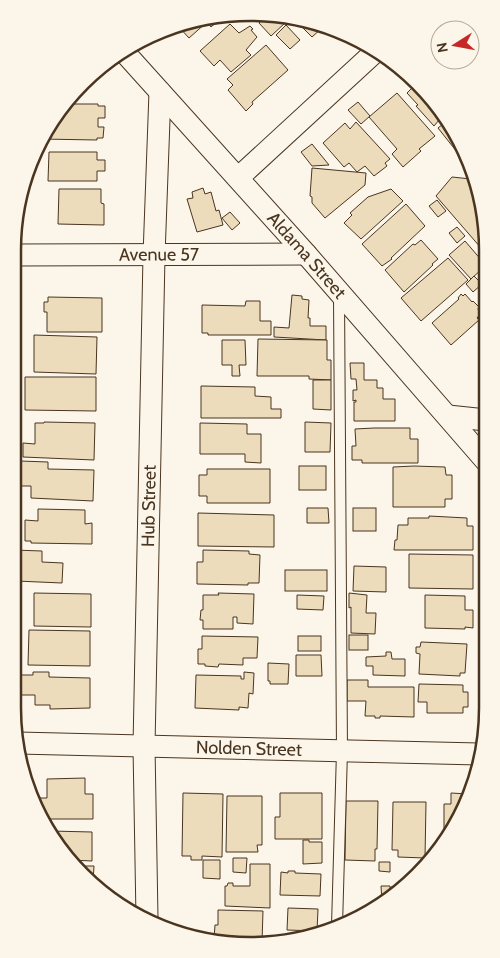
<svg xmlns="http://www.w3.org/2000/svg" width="500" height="958" font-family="Cabin,sans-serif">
	<rect width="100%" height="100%" fill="#fbf6e9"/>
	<g fill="#ecdcbc" stroke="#4a3520">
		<path d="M268 14 279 17 285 23 271 36 259 23Z"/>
		<path d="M220 19 211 27 207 22 189 38 177 25Z"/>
		<path d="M296 21 322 28 312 37Z"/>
		<path d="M230 24 239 33 250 26 253 29 251 30 257 37 246 50 251 55 231 72 220 60 214 66 200 51Z"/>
		<path d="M286 25 300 40 290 49 276 35Z"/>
		<path d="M266 45 288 70 252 102 253 104 246 111 228 90 233 85 227 79Z"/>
		<path d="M413 79 444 114 434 126 416 106 418 105 407 93 414 86 410 81Z"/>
		<path d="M397 93 435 136 419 149 421 151 403 167 392 154 397 149 369 117Z"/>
		<path d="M358 102 370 116 361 124 348 110Z"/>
		<path d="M69 104H98V106H105V118H98V127H104L103 138H97V140L41 139Z"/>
		<path d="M448 120 462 156 461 157 438 128Z"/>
		<path d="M356 122 390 159 385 163 387 166 374 176 365 166 357 172 349 163 344 167 323 143 345 123 350 129Z"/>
		<path d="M312 144 329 165 312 166 301 152Z"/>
		<path d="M49 152H97V160H105V171H97V181H48Z"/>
		<path d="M312 168 366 173 365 185 325 218 312 203V197L310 196Z"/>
		<path d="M452 177 471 179 485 219 483 246 481 248 436 196Z"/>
		<path d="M203 188 205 194 211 192 216 211 219 210 223 225 197 232 187 199 193 198 192 192Z"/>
		<path d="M59 189H101V203L104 204V225L58 224Z"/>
		<path d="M391 189 403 201 361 239 344 223 352 215 350 213 368 197Z"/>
		<path d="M437 200 446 211 438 217 429 206Z"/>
		<path d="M406 204 425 226 391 258 392 259 382 266 362 244Z"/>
		<path d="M230 212 240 223 232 230 222 218Z"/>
		<path d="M457 227 465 236 457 243 449 233Z"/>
		<path d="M421 240 438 259 432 264 433 265 404 292 385 270 413 244 415 245Z"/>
		<path d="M465 241 483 262V268L471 279 449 255Z"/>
		<path d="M448 258 468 280 421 321 401 298Z"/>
		<path d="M474 276 482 284 473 292 466 284Z"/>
		<path d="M483 285H486V298H482Z"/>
		<path d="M461 294 463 296 465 294 472 302 473 301 479 307 478 309 480 314 477 318 479 320 451 345 432 323 459 299 458 298Z"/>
		<path d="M292 295 302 296V299L309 300 308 318H310V326H326V340L274 337V327L289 328Z"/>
		<path d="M48 297 102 298V332H47V312H44V302H48Z"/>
		<path d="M246 301H260V321H271V335H208V333H202V305L245 306Z"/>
		<path d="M483 333H486V371H482Z"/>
		<path d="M34 335 97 337 96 374 34 372Z"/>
		<path d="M258 339 327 340V360H331V380L309 379V376H257Z"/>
		<path d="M222 340H245L246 365H239L240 376H232V365H222Z"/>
		<path d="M350 363H364V380H377V388H383V399H395V421H354V402H356V400L353 401V390H357L356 379H351Z"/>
		<path d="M25 377H96V411L25 410Z"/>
		<path d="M313 380H331V410L313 409Z"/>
		<path d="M201 386 255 387V396L271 397V409H281V418H201Z"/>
		<path d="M44 422 95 423 94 460 23 457V443L35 444V423H44Z"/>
		<path d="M305 422 331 423 330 452H305Z"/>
		<path d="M200 423 247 424V434H261V463L245 462V454H200Z"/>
		<path d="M374 428H410V439H418V463H362V460H352V446H356L355 429Z"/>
		<path d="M20 461 48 462V469L94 470 93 501 31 498V486H20Z"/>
		<rect x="299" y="466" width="27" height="24"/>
		<path d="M414 466 445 467 446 475H452V499H445V507H393V467Z"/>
		<path d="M207 469H270V503H207V496H199V475H207Z"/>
		<path d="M307 508H328L329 523H307Z"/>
		<rect x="353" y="508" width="23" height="23"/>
		<path d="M38 509 85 510V524L92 523V544L31 543V541H25V520L38 521Z"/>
		<path d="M198 513 274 515V547L198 546Z"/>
		<path d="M429 516 467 518V526H473V550H394L395 540H397L398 525H408V518H429Z"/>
		<path d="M13 550 42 551V562L63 563 62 583 16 581V584H13Z"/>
		<path d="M203 550 249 551V554L260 555 259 583H248V585L197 584V562H203Z"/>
		<path d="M409 554 473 555V589L409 588Z"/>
		<path d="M354 566 386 567V592L353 591Z"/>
		<rect x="285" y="570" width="42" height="21"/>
		<path d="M34 593 91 594V627L34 626Z"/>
		<path d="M218 593 254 594 253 624 237 623V617H233V629H203V620H200L201 610H203V595H219Z"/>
		<path d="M349 593 367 595 366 613H376L375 634 351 633V607L349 608Z"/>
		<path d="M297 595 324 596 323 610 297 609Z"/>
		<path d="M425 595 465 596V610H473V628L465 627V629L425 628Z"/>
		<path d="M29 630 90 631V666L28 665Z"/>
		<rect x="349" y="635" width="19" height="15"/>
		<path d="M202 636 258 637 257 658H243V665L219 664 218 667 205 666V664H198V649H202Z"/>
		<rect x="298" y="636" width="23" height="15"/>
		<path d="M421 642 467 644 465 673H460V676L419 674 420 654 416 653V647H420Z"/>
		<path d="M386 652H391L392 659H405V676L373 675V666H366V657L386 656Z"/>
		<path d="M296 655H321L322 676H296Z"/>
		<path d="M268 663 289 664 288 684H270V681H268Z"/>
		<path d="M33 672H49V677L90 678V708L50 709V705H35V695H18V692H13V675H33Z"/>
		<path d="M244 672 254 673 253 694 249 693 248 708 239 707V710L195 708 196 675 241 676V679H244Z"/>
		<path d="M347 680H368V687H414V717L380 716V718H375V716H365L366 701H347Z"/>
		<path d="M419 684 463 685V692H468V707H463V713H427V702H418Z"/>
		<path d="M85 778V794H93V819H44L34 800H38V798H47V779Z"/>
		<path d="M183 793 223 794 222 857 202 856V860H191V856H182Z"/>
		<path d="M280 793H322V839H275V817H280Z"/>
		<path d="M451 793 468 794 463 813 444 840V804H451Z"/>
		<path d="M227 796H262V845H257L258 852H226Z"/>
		<path d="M346 801H378L377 849H375V861L345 860Z"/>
		<path d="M393 802H426L425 858 398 857V850H392Z"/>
		<path d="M50 831 92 832V861L70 860 62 853Z"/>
		<path d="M303 840H309V842H322V863L303 864Z"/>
		<path d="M233 858H247L246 873 233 872Z"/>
		<path d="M203 860H220V879L203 878Z"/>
		<path d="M379 862H390V872L379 871Z"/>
		<path d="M250 864H270V908L225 906V886H227L228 883H233V886H250Z"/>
		<path d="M76 866H94L93 882Z"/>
		<path d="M288 871H295V873L321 874 320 896 280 895 281 872 288 873Z"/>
		<path d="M381 886H390V896L382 902Z"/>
		<path d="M391 887H403L392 895Z"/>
		<path d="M288 908 318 909 317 931 287 930Z"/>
		<path d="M218 910 263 911 262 942 214 939 215 925H218Z"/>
	</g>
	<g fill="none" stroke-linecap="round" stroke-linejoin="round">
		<defs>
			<path id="service" d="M337 926 342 751 339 295"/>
			<g id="minor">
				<path id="s1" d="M125 53 306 254 486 461"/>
				<path d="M238 178 376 51"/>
				<path id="s2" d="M13 255 306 254"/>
				<path d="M448 416 486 420"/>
				<path id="s3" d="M18 743 479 754"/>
				<path id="s4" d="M147 918 144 746 154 256 160 92"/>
			</g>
		</defs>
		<use href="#service" stroke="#4a3520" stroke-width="12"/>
		<use href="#minor" stroke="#4a3520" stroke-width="23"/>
		<use href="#service" stroke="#fbf6e9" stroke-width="10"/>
		<use href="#minor" stroke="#fbf6e9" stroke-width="21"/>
	</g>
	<g text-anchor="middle" stroke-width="4" stroke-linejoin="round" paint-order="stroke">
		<g font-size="18" fill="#4a3520" stroke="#fbf6e9">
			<text dy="6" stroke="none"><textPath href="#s2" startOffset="146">Avenue 57</textPath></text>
			<text dy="6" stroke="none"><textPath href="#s1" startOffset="272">Aldama Street</textPath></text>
			<text dy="6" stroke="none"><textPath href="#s4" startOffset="412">Hub Street</textPath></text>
			<text dy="6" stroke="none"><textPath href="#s3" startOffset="231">Nolden Street</textPath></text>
		</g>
	</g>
	<path d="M0 0H500V958H0ZM250 21H250A229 229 0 0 1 479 250V708A229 229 0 0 1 250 937H250A229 229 0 0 1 21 708V250A229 229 0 0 1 250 21Z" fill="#fbf6e9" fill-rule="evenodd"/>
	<path fill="none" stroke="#4a3520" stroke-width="2.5" d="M250 21H250A229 229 0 0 1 479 250V708A229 229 0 0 1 250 937H250A229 229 0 0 1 21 708V250A229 229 0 0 1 250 21Z"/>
	<g transform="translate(455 45) rotate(259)"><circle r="24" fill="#fbf6e9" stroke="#b4a999"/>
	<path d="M0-4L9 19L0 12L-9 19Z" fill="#c62828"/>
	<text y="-8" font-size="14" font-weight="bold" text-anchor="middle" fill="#4a3520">N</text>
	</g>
</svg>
